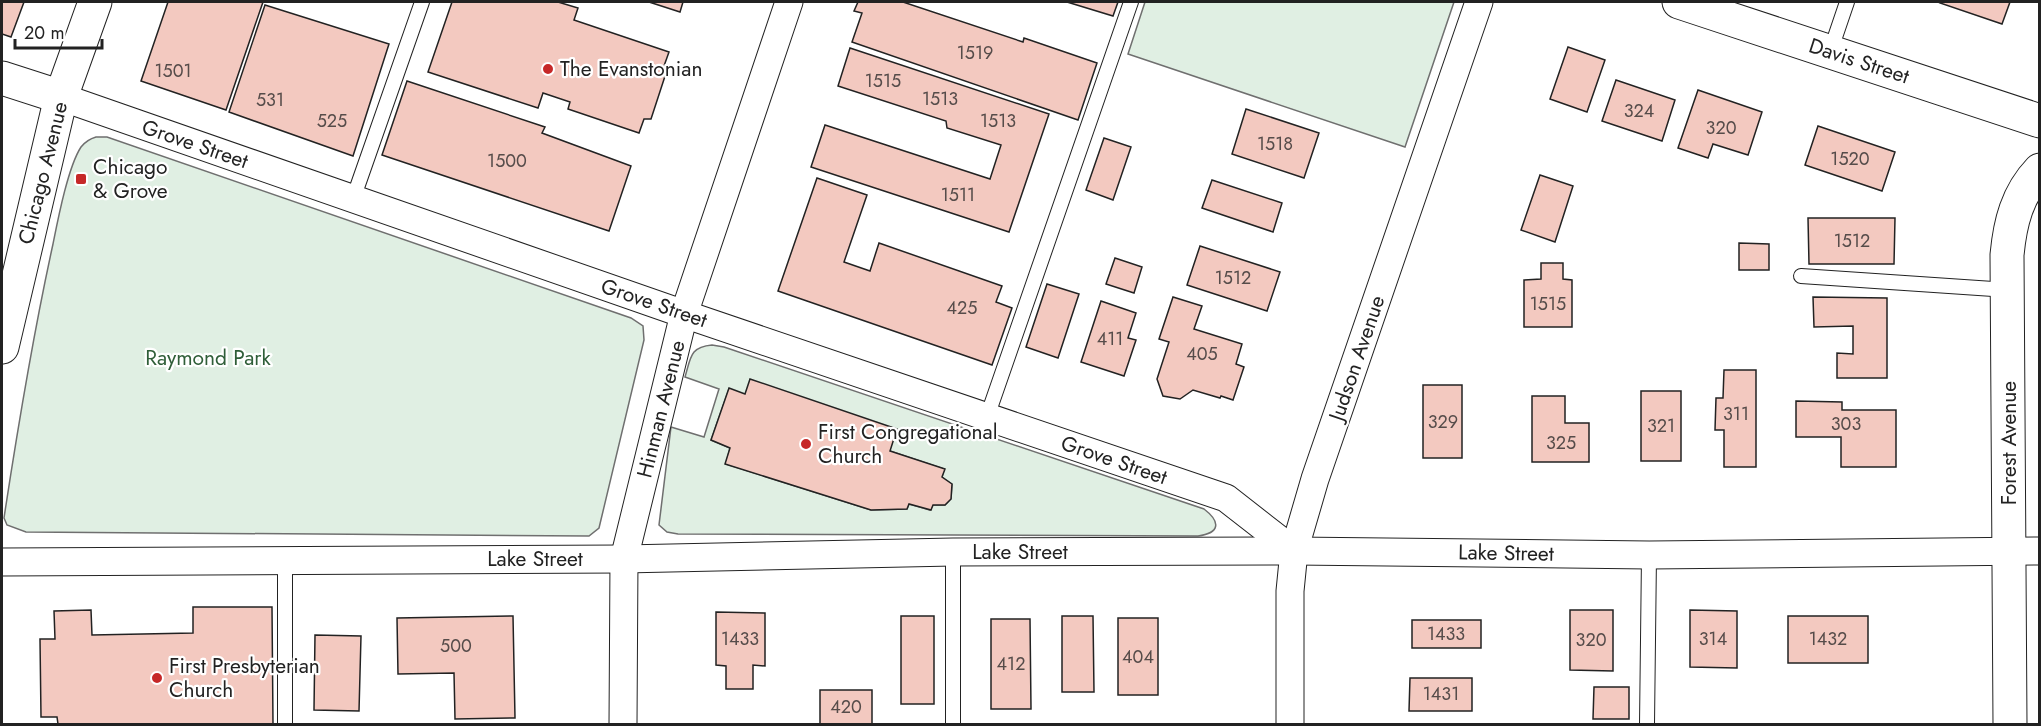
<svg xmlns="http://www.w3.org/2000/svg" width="2041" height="726" font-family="Jost,sans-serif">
	<rect width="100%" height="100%" fill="#fff"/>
	<g fill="#e0efe3" stroke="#6f6f6f" stroke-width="1.5" fill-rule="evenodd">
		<path d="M1145 2H1454L1405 147 1128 54Z"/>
		<path d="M96 137H107L631 318 643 326 644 340 599 528 589 536 26 532 7 525 4 518C18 426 33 335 53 244 58 219 68 167 81 147 85 142 89 139 96 137Z"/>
		<path d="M712 345 724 347 1204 509C1221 522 1220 533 1198 536L678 534 667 532 659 525 671 427 704 437 719 389 685 377C691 357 690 347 712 345ZM729 389 890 451 944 469 942 477 952 484 951 499 945 505H933L930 510 909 504 907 509 871 510 726 464 730 448 711 440Z"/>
	</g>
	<g fill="#f3c9c0" stroke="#222" stroke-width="1.5">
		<path d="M2 2H24L11 37 2 34Z"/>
		<path d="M168 2H263L226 110 141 81Z"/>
		<path d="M452 2H558L578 8 574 20 669 52 664 66 668 67 651 119H644L639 133 568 109 570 102 543 93 538 108 428 72Z"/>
		<path d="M649 2H683L680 12Z"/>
		<path d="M858 2H903L1023 42 1024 38 1097 63 1078 120 852 42 862 13 854 11Z"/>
		<path d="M1067 2H1118L1113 16Z"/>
		<path d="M1941 2H2010L2002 24 1940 3Z"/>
		<path d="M265 5 389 44 353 156 229 112Z"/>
		<path d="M1568 47 1605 60 1587 112 1550 99Z"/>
		<path d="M850 48 1049 114 1009 232 811 167 825 125 990 179 1001 145 947 128 946 121 838 86Z"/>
		<path d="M1616 80 1675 100 1662 141 1602 121Z"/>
		<path d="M407 81 545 127 542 133 631 166 609 231 382 155Z"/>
		<path d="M1698 90 1762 112 1748 155 1713 144 1708 158 1678 148Z"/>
		<path d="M1246 109 1319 133 1304 178 1232 154Z"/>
		<path d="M1818 126 1895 152 1882 191 1805 165Z"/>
		<path d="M1104 138 1131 147 1113 200 1086 190Z"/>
		<path d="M1540 175 1573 186 1555 242 1521 230Z"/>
		<path d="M817 178 867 195 844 262 870 271 879 243 1002 286 996 302 1012 308 992 365 778 291Z"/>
		<path d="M1212 180 1282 203 1273 232 1202 208Z"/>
		<path d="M1808 218H1895L1894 264H1809Z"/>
		<path d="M1739 243 1769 244V270H1739Z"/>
		<path d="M1200 246 1280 272 1267 311 1187 285Z"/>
		<path d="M1115 258 1142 267 1134 293 1106 284Z"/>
		<path d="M1541 263H1563V279L1572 280V327H1524V280L1541 279Z"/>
		<path d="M1047 284 1079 294 1058 358 1026 347Z"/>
		<path d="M1173 297 1202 306 1194 329 1242 344 1236 364 1244 367 1233 400 1221 396 1220 398 1193 390 1180 399 1163 396 1157 379 1169 342 1159 339Z"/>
		<path d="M1813 297 1887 298V378H1837V353L1853 354V326L1814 327Z"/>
		<path d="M1101 301 1136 313 1128 338 1136 340 1124 376 1081 362Z"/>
		<path d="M1724 370H1756V467H1724V430H1715L1716 398H1723Z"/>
		<path d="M750 379 897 429 890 451 945 469 942 477 952 484 951 499 945 505H933L931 510 909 504 907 509 871 510 725 464 730 448 711 440 729 388 745 394Z"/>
		<rect x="1423" y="385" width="39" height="73"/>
		<rect x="1641" y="391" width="40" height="70"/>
		<path d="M1532 396H1565V423H1589V462H1532Z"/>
		<path d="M1796 401 1842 402V410H1896V467H1841V437H1796Z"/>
		<path d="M193 607H272L273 724H58L57 717H41L40 639H55L54 611 91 610 92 635 193 633Z"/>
		<path d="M1570 610H1613V671L1570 670Z"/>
		<path d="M1690 610 1737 611V668L1690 667Z"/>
		<path d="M716 612 765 613V666L753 665V689H726V666L716 665Z"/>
		<path d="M513 616 515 718 455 719 454 673 398 674 397 618Z"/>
		<rect x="901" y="616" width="33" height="88"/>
		<path d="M1062 616H1093L1094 692H1062Z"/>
		<rect x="1788" y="616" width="80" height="47"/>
		<rect x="1118" y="618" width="40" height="77"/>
		<path d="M991 619H1030L1031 709H991Z"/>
		<rect x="1412" y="620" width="69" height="28"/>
		<path d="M315 635 361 636 359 711 314 710Z"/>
		<path d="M1410 678H1472V711H1409Z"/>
		<path d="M1594 687H1629V719H1593Z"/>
		<rect x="820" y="690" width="52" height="34"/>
	</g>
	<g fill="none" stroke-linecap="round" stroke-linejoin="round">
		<defs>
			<g id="service">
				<path d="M1830 52 1847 2"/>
				<path d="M353 199 422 2"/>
				<path d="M1801 276 2008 290"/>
				<path d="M987 417 1131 2"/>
				<path d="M285 560V724"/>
				<path d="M953 724V552"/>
				<path d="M1647 724 1649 555"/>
			</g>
			<g id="minor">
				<path d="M61 97 684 314 1226 498 1294 551"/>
				<path d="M2 562 624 559 953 552 1294 551 1649 555 2040 551"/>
				<path d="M623 724 624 559 684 314 789 2"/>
				<path d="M1290 724V591L1294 551 1315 479 1479 2"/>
			</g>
			<g id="tertiary">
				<path d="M1679 2 2040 121"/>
				<path d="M2 78 61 97"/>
			</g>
			<g id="secondary">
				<path d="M2 347 61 97 95 2"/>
				<path d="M2010 724 2007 255C2010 223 2017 194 2040 170"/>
			</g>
		</defs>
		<use href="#service" stroke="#222" stroke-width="16"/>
		<use href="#minor" stroke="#222" stroke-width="29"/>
		<use href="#tertiary" stroke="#222" stroke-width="35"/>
		<use href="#secondary" stroke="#222" stroke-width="35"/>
		<use href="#service" stroke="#fff" stroke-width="14"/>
		<use href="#minor" stroke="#fff" stroke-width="27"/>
		<use href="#tertiary" stroke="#fff" stroke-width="33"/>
		<use href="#secondary" stroke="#fff" stroke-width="33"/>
	</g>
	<g fill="#c62828" stroke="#fff" stroke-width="2">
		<circle cx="548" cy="69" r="6"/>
		<rect x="75" y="173" width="12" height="12" rx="3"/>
		<circle cx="806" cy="444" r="6"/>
		<circle cx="157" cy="678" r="6"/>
	</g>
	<g text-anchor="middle" stroke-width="4.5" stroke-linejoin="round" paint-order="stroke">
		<g font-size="18" fill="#564c4a">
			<text x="975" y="59">1519</text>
			<text x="173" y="77">1501</text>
			<text x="883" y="87">1515</text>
			<text x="940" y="105">1513</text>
			<text x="270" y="106">531</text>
			<text x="1639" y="117">324</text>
			<text x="332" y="127">525</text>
			<text x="998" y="127">1513</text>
			<text x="1721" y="134">320</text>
			<text x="1275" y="150">1518</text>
			<text x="1850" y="165">1520</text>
			<text x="507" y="167">1500</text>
			<text x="958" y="201">1511</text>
			<text x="1852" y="247">1512</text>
			<text x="1233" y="284">1512</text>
			<text x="1548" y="310">1515</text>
			<text x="962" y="314">425</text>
			<text x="1110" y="345">411</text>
			<text x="1202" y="360">405</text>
			<text x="1736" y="420">311</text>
			<text x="1443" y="428">329</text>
			<text x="1846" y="430">303</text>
			<text x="1661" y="432">321</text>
			<text x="1561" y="449">325</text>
			<text x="1446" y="640">1433</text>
			<text x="740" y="645">1433</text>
			<text x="1713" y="645">314</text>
			<text x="1828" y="645">1432</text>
			<text x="1591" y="646">320</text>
			<text x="456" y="652">500</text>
			<text x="1138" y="663">404</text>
			<text x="1011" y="670">412</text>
			<text x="1441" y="700">1431</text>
			<text x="846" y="713">420</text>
		</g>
		<g font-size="21" fill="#222" stroke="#fff">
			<text transform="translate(1859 61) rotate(18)" y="7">Davis Street</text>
			<text transform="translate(195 144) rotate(19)" y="7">Grove Street</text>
			<text transform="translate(43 173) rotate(-76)" y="7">Chicago Avenue</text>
			<text transform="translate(654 303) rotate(19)" y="7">Grove Street</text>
			<text transform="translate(1357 358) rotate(-71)" y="7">Judson Avenue</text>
			<text transform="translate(661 409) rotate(-76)" y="7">Hinman Avenue</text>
			<text transform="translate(2009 443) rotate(-90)" y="7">Forest Avenue</text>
			<text transform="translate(1114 460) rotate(19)" y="7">Grove Street</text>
			<text x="1020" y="559">Lake Street</text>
			<text transform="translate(1506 553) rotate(1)" y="7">Lake Street</text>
			<text x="535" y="566">Lake Street</text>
		</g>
		<g font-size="21" fill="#222" stroke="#fff" text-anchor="start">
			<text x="560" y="76">The Evanstonian</text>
			<text x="93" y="174">Chicago<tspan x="93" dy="24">&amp; Grove</tspan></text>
			<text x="818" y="439">First Congregational<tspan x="818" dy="24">Church</tspan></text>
			<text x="169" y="673">First Presbyterian<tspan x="169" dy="24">Church</tspan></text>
		</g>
		<g font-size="21" fill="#2f5e38" stroke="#fff">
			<text x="208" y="365">Raymond Park</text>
		</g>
	</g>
	<rect width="2041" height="726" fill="none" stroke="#222222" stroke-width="6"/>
	<path d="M15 39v9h87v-9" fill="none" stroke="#222222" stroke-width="3"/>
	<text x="24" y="39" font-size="18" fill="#222222" stroke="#ffffff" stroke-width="4.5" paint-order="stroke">20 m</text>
</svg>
